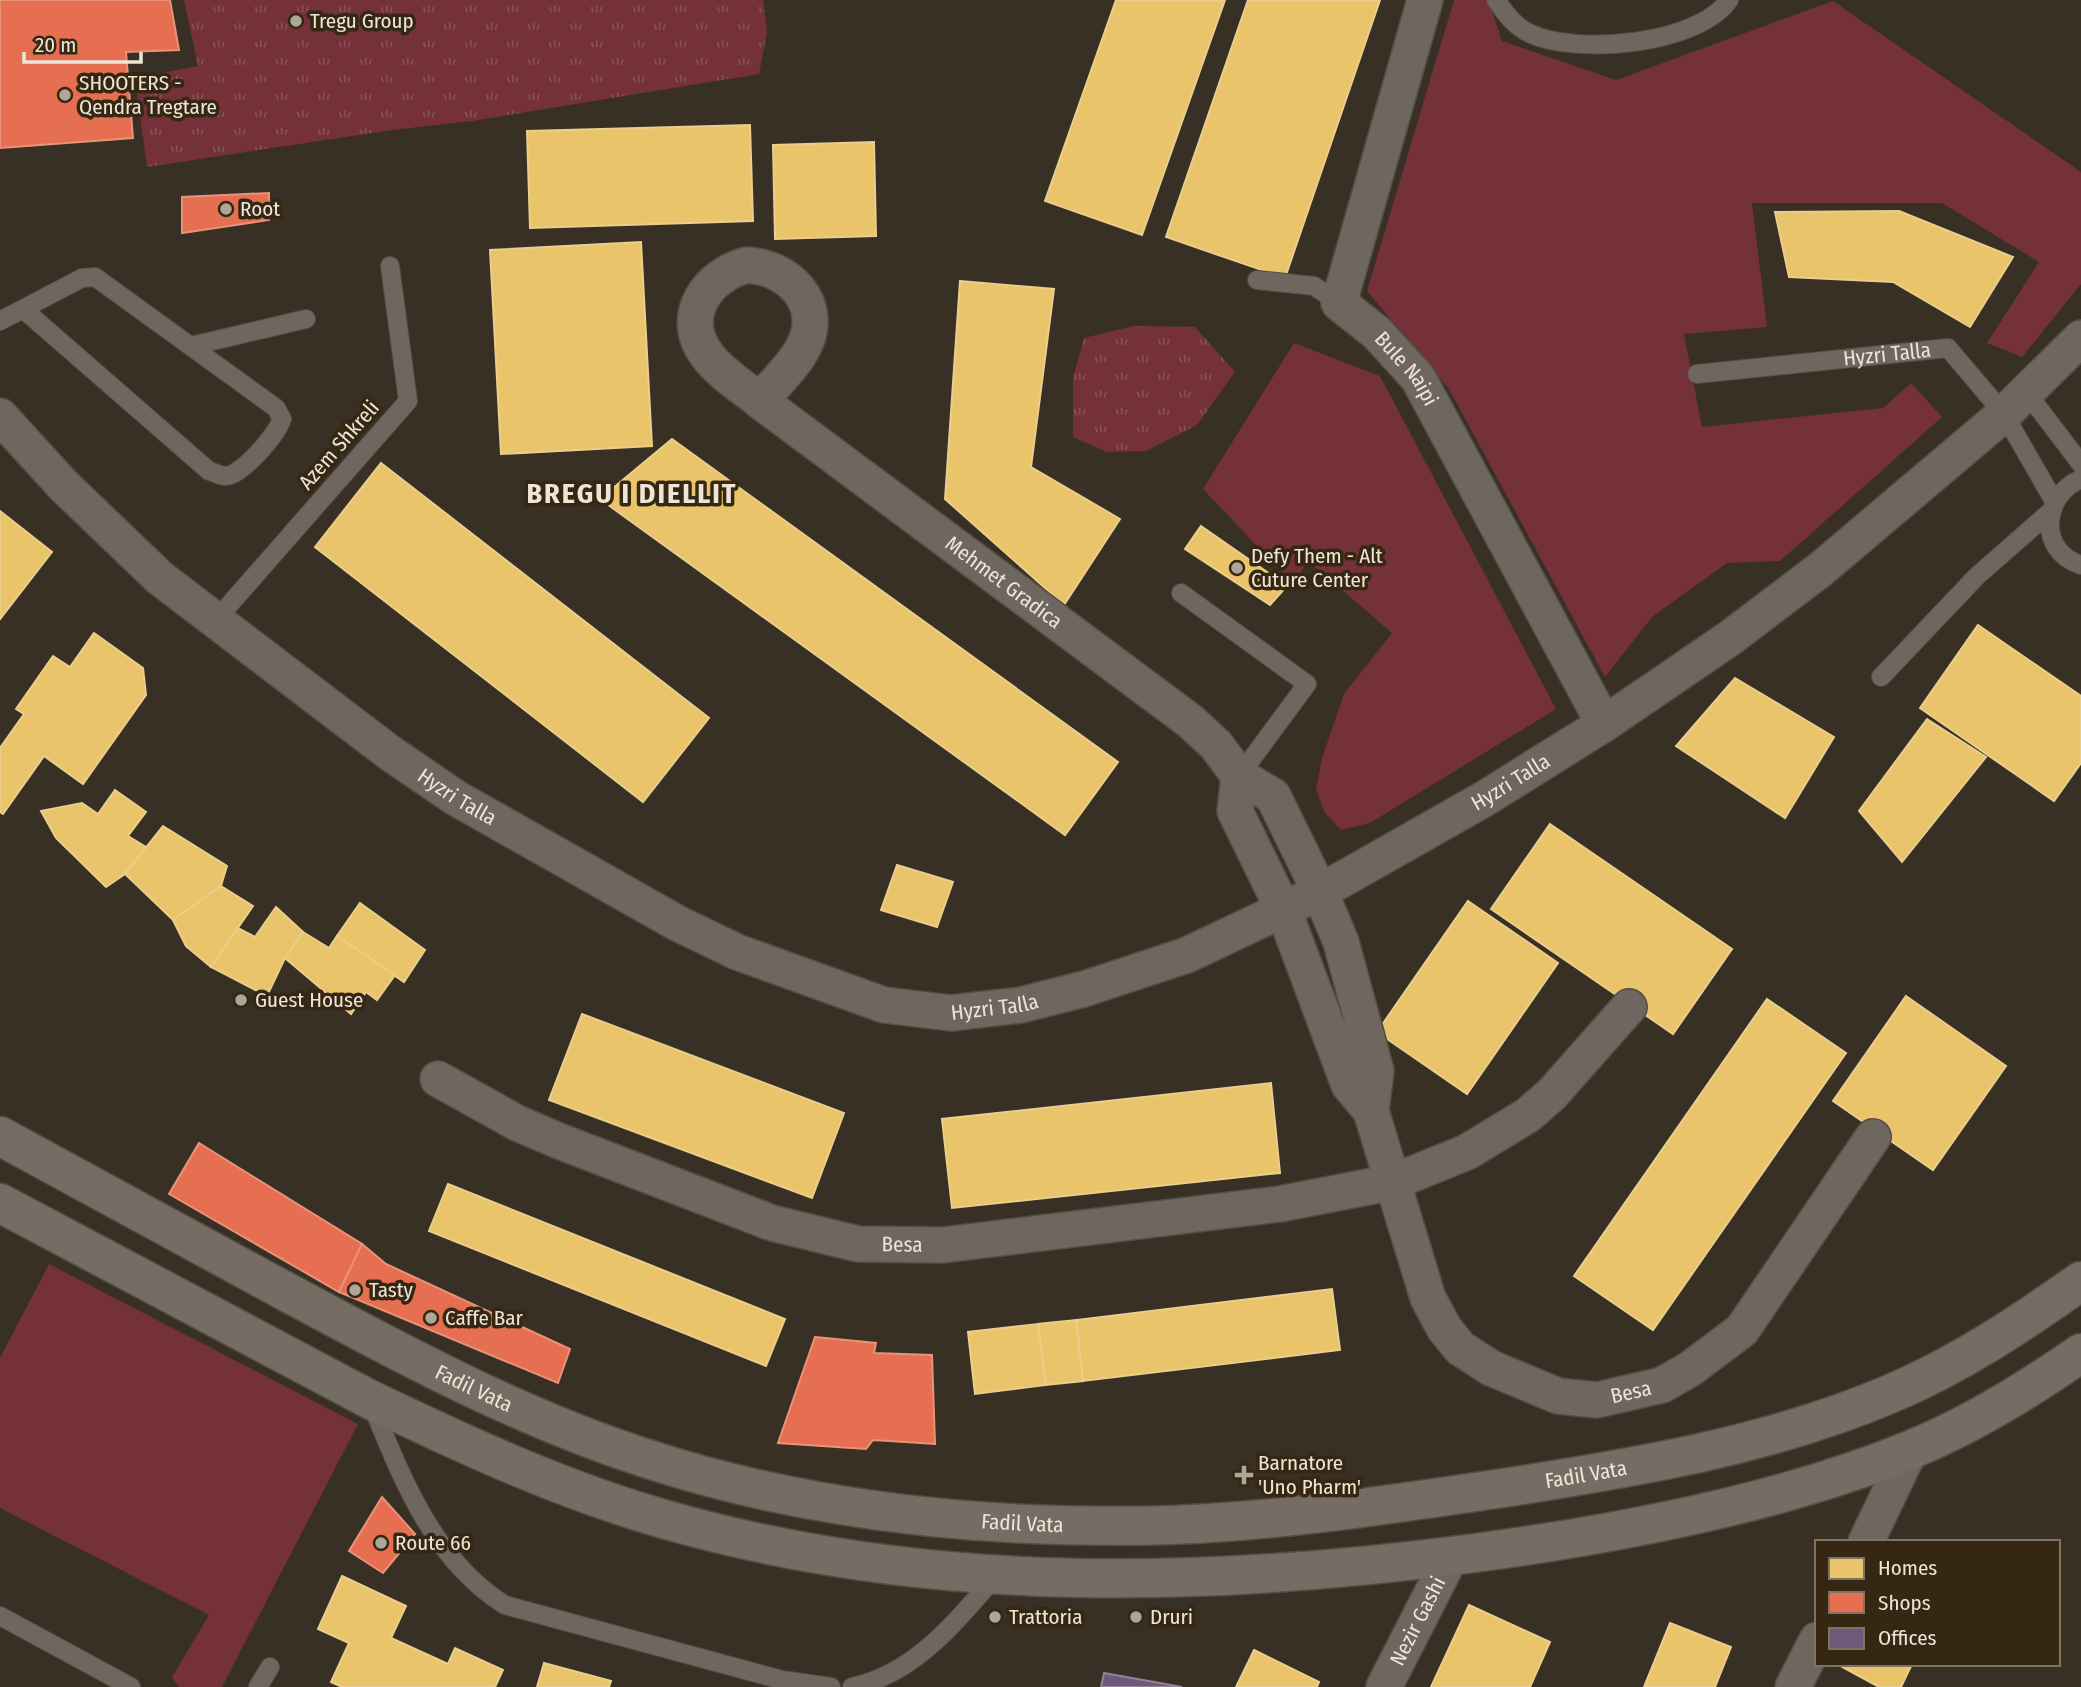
<svg xmlns="http://www.w3.org/2000/svg" width="2081" height="1687" font-family="'Fira Sans Condensed',sans-serif">
	<defs>
		<pattern id="park-tufts" width="24" height="20" patternUnits="userSpaceOnUse" patternTransform="scale(1.75)"><rect width="24" height="20" fill="#743139"/><path d="M3 7l-1-3M5 7V3M7 7l1-3M15 17l-1-3M17 17v-4M19 17l1-3" fill="none" stroke="#884f55"/></pattern>
	</defs>
	<rect width="100%" height="100%" fill="#383024"/>
	<g fill="#743139">
		<path d="M1454 0H1488L1502 41 1616 80 1833 1 2081 172V284L2022 357 1987 343 2039 262 1942 203H1752L1767 327 1684 334 1702 427 1883 408 1911 383 1942 417 1780 561 1727 563 1652 617 1605 677 1449 389 1367 291Z"/>
		<path d="M1294 343 1380 376 1556 709 1370 823 1341 830 1325 813 1316 790 1322 758 1344 694 1392 633 1308 561 1293 584 1203 489Z"/>
		<path d="M49 1264 358 1424 222 1687H179L172 1677 209 1615 0 1508V1358Z"/>
	</g>
	<g fill="url(#park-tufts)">
		<path d="M184 0H763L767 32 759 74 472 121 392 130 147 167 135 78 198 66Z"/>
		<path d="M1133 326 1195 327 1235 372 1197 425 1146 451 1107 452 1073 437V378L1084 338Z"/>
	</g>
	<g fill="#e9c46a" stroke="#eace8b" stroke-width="2">
		<path d="M1116 0H1225L1142 235 1045 201Z"/>
		<path d="M1248 0H1380L1285 278 1166 237Z"/>
		<path d="M750 125 753 221 530 228 527 131Z"/>
		<path d="M874 142 876 236 775 239 773 145Z"/>
		<path d="M1899 211 2013 257 1970 327 1893 282 1789 277 1775 212Z"/>
		<path d="M641 242 652 446 501 454 490 250Z"/>
		<path d="M960 281 1054 289 1031 467 1120 519 1064 605 945 499Z"/>
		<path d="M672 439 1118 762 1065 835 600 499Z"/>
		<path d="M381 463 709 718 643 802 315 547Z"/>
		<path d="M0 511 52 552 0 619Z"/>
		<path d="M1201 526 1287 586 1270 605 1185 549Z"/>
		<path d="M1978 625 2081 696V763L2054 801 1920 708Z"/>
		<path d="M94 633 143 668 146 695 83 784 44 756 3 814 0 812V748L24 714 16 709 53 656 70 667Z"/>
		<path d="M1735 678 1834 737 1785 818 1676 746Z"/>
		<path d="M1927 719 1986 757 1902 862 1859 811Z"/>
		<path d="M115 790 146 812 128 836 146 847 125 874 106 887 56 838 41 811 82 803 98 814Z"/>
		<path d="M1550 824 1732 949 1673 1034 1491 909Z"/>
		<path d="M163 826 227 866 221 886 173 920 125 874Z"/>
		<path d="M897 865 953 882 937 927 881 910Z"/>
		<path d="M221 886 253 906 211 967 186 946 173 920Z"/>
		<path d="M1468 901 1558 963 1467 1094 1377 1032Z"/>
		<path d="M360 903 425 950 404 982 337 936Z"/>
		<path d="M276 907 303 932 285 958 267 996 211 967 238 928 255 937Z"/>
		<path d="M303 932 329 948 337 936 395 975 377 1000 366 992 351 1014 285 958Z"/>
		<path d="M1906 996 2006 1066 1933 1170 1833 1101Z"/>
		<path d="M1767 999 1846 1053 1653 1330 1574 1276Z"/>
		<path d="M582 1014 844 1113 812 1198 549 1100Z"/>
		<path d="M1271 1083 1280 1173 952 1208 942 1119Z"/>
		<path d="M448 1184 785 1319 766 1366 429 1231Z"/>
		<path d="M1332 1289 1340 1350 1083 1381 1076 1320Z"/>
		<path d="M1076 1320 1083 1381 1046 1385 1038 1324Z"/>
		<path d="M1038 1324 1046 1385 975 1394 968 1332Z"/>
		<path d="M342 1576 406 1606 391 1638 448 1664 455 1648 503 1670 495 1687H342L331 1682 349 1643 318 1629Z"/>
		<path d="M1469 1605 1550 1642 1530 1687H1431Z"/>
		<path d="M1670 1623 1731 1647 1715 1687H1644Z"/>
		<path d="M1254 1650 1319 1682 1317 1687H1236Z"/>
		<path d="M544 1663 611 1681 609 1687H537Z"/>
		<path d="M1837 1664H1912L1901 1687H1879Z"/>
	</g>
	<g fill="#e76f51" stroke="#e9927a" stroke-width="2">
		<path d="M0 0H170L179 50 126 52 133 138 0 148Z"/>
		<path d="M269 193V220L182 233V197Z"/>
		<path d="M199 1143 362 1244 339 1292 169 1194Z"/>
		<path d="M362 1244 386 1264 570 1349 558 1383 339 1292Z"/>
		<path d="M815 1337 876 1343 874 1353 932 1355 935 1444 873 1440 866 1449 778 1443Z"/>
		<path d="M382 1497 415 1534 383 1573 349 1551Z"/>
	</g>
	<path fill="#6d597a" stroke="#948396" stroke-width="2" d="M1104 1673 1182 1687H1101Z"/>
	<g fill="none" stroke-linecap="round" stroke-linejoin="round">
		<defs>
			<g id="lane">
				<path d="M1496 0C1505 13 1515 27 1531 34 1578 55 1697 45 1729 0"/>
				<path d="M1257 280 1314 286 1339 303"/>
				<path d="M0 321 82 278 95 277 276 408 282 419C277 434 242 476 225 476 220 476 214 472 209 471L23 309"/>
				<path d="M191 346 306 319"/>
				<path id="s1" d="M1697 374 1948 348 2004 414 2054 501"/>
				<path d="M2027 393 2081 464"/>
				<path d="M2081 479C2042 495 2037 551 2081 565"/>
				<path d="M1181 593 1307 684 1239 776"/>
				<path d="M215 621 408 401 390 266"/>
				<path d="M1881 677 1977 576 2050 512"/>
				<path d="M372 1405C402 1479 434 1561 505 1605L782 1680 831 1687"/>
				<path d="M0 1616 131 1687"/>
				<path d="M258 1687 270 1667"/>
				<path d="M852 1687C915 1674 955 1622 996 1576"/>
			</g>
			<g id="street">
				<path id="s2" d="M1425 0 1339 303 1377 333 1418 378 1604 724"/>
				<path d="M747 265C788 267 825 303 804 346 794 366 774 384 760 401 743 387 720 373 707 355 678 317 707 275 747 265Z"/>
				<path id="s3" d="M760 401 1190 721 1216 745 1239 776 1273 796 1320 892 1341 942 1376 1071 1371 1111"/>
				<path id="s4" d="M0 416 64 486 160 578 390 753 456 798 677 923 737 952 884 1005 951 1013 1021 1005 1084 989 1187 955 1320 892 1484 799 1604 724 1730 638 1821 569 2004 414 2081 338"/>
				<path id="s5" d="M1239 776 1235 811 1284 911 1349 1085 1371 1111 1428 1298 1444 1328 1460 1348 1491 1368 1558 1396 1597 1400 1662 1385 1690 1369 1742 1330 1873 1137"/>
				<path id="s6" d="M438 1079 517 1123 559 1141 772 1223 858 1244 943 1245 1280 1204 1393 1182 1467 1152 1528 1115 1552 1094 1629 1007"/>
				<path d="M1866 1542 1910 1450"/>
				<path id="s7" d="M1384 1687 1451 1556"/>
				<path d="M1793 1687 1817 1640"/>
			</g>
			<g id="secondary">
				<path id="s8" d="M0 1136C95 1187 189 1239 283 1290 400 1353 518 1417 645 1458 812 1513 997 1530 1172 1525 1282 1521 1394 1504 1503 1488 1633 1468 1768 1446 1890 1394 1959 1365 2020 1324 2081 1281"/>
				<path d="M0 1203 369 1399C465 1445 564 1491 667 1520 930 1595 1207 1588 1475 1553 1617 1534 1778 1504 1910 1450 1970 1426 2028 1390 2081 1353"/>
			</g>
		</defs>
		<use href="#lane" stroke="#544d42" stroke-width="20"/>
		<use href="#street" stroke="#544d42" stroke-width="38"/>
		<use href="#secondary" stroke="#544d42" stroke-width="41"/>
		<use href="#lane" stroke="#6e675f" stroke-width="18"/>
		<use href="#street" stroke="#6e675f" stroke-width="35"/>
		<use href="#secondary" stroke="#756d64" stroke-width="38"/>
	</g>
	<g fill="#aea699" stroke="#362712" stroke-width="2.5">
		<circle cx="296" cy="21" r="7"/>
		<circle cx="65" cy="95" r="7"/>
		<circle cx="226" cy="209" r="7"/>
		<circle cx="1237" cy="568" r="7"/>
		<circle cx="241" cy="1000" r="7"/>
		<circle cx="355" cy="1290" r="7"/>
		<circle cx="431" cy="1318" r="7"/>
		<path d="M1240.5 1464.5h7v7h7v7h-7v7h-7v-7h-7v-7h7z"/>
		<circle cx="381" cy="1543" r="7"/>
		<circle cx="995" cy="1617" r="7"/>
		<circle cx="1136" cy="1617" r="7"/>
	</g>
	<g text-anchor="middle" stroke-width="7" stroke-linejoin="round" paint-order="stroke">
		<g font-size="21" fill="#eee5d8" stroke="#362712" text-anchor="start">
			<text x="310" y="28">Tregu Group</text>
			<text x="79" y="90">SHOOTERS -<tspan x="79" dy="24">Qendra Tregtare</tspan></text>
			<text x="240" y="216">Root</text>
			<text x="1251" y="563">Defy Them - Alt<tspan x="1251" dy="24">Cuture Center</tspan></text>
			<text x="255" y="1007">Guest House</text>
			<text x="369" y="1297">Tasty</text>
			<text x="445" y="1325">Caffe Bar</text>
			<text x="1258" y="1470">Barnatore<tspan x="1258" dy="24">'Uno Pharm'</tspan></text>
			<text x="395" y="1550">Route 66</text>
			<text x="1009" y="1624">Trattoria</text>
			<text x="1150" y="1624">Druri</text>
		</g>
		<g font-size="21" fill="#eee5d8" stroke="#362712">
			<text dy="7" stroke="none"><textPath href="#s1" startOffset="191">Hyzri Talla</textPath></text>
			<text dy="7" stroke="none"><textPath href="#s2" startOffset="410">Bule Naipi</textPath></text>
			<text transform="translate(339 445) rotate(-49)" y="7">Azem Shkreli</text>
			<text dy="7" stroke="none"><textPath href="#s3" startOffset="304">Mehmet Gradica</textPath></text>
			<text dy="7" stroke="none"><textPath href="#s4" startOffset="1752">Hyzri Talla</textPath></text>
			<text dy="7" stroke="none"><textPath href="#s4" startOffset="597">Hyzri Talla</textPath></text>
			<text dy="7" stroke="none"><textPath href="#s4" startOffset="1185">Hyzri Talla</textPath></text>
			<text dy="7" stroke="none"><textPath href="#s6" startOffset="497">Besa</textPath></text>
			<text dy="7" stroke="none"><textPath href="#s8" startOffset="537">Fadil Vata</textPath></text>
			<text dy="7" stroke="none"><textPath href="#s5" startOffset="805">Besa</textPath></text>
			<text dy="7" stroke="none"><textPath href="#s8" startOffset="1673">Fadil Vata</textPath></text>
			<text dy="7" stroke="none"><textPath href="#s8" startOffset="1106">Fadil Vata</textPath></text>
			<text dy="7" stroke="none"><textPath href="#s7" startOffset="74">Nezir Gashi</textPath></text>
		</g>
		<g font-size="28" font-weight="bold" letter-spacing="2" fill="#eee5d8" stroke="#362712">
			<text x="632" y="503">BREGU I DIELLIT</text>
		</g>
	</g>
	<rect x="1815" y="1540" width="245" height="126" fill="#362712" stroke="#807361" stroke-width="2"/>
	<rect x="1829" y="1558" width="35" height="21" fill="#e9c46a" stroke="#807361" stroke-width="2"/>
	<text x="1878" y="1575" font-size="21" fill="#eee5d8">Homes</text>
	<rect x="1829" y="1592" width="35" height="21" fill="#e76f51" stroke="#807361" stroke-width="2"/>
	<text x="1878" y="1610" font-size="21" fill="#eee5d8">Shops</text>
	<rect x="1829" y="1628" width="35" height="21" fill="#6d597a" stroke="#807361" stroke-width="2"/>
	<text x="1878" y="1645" font-size="21" fill="#eee5d8">Offices</text>
	<path d="M24 52v10h117v-10" fill="none" stroke="#eee5d8" stroke-width="3.5"/>
	<text x="35" y="52" font-size="21" fill="#eee5d8" stroke="#362712" stroke-width="5" paint-order="stroke">20 m</text>
</svg>
